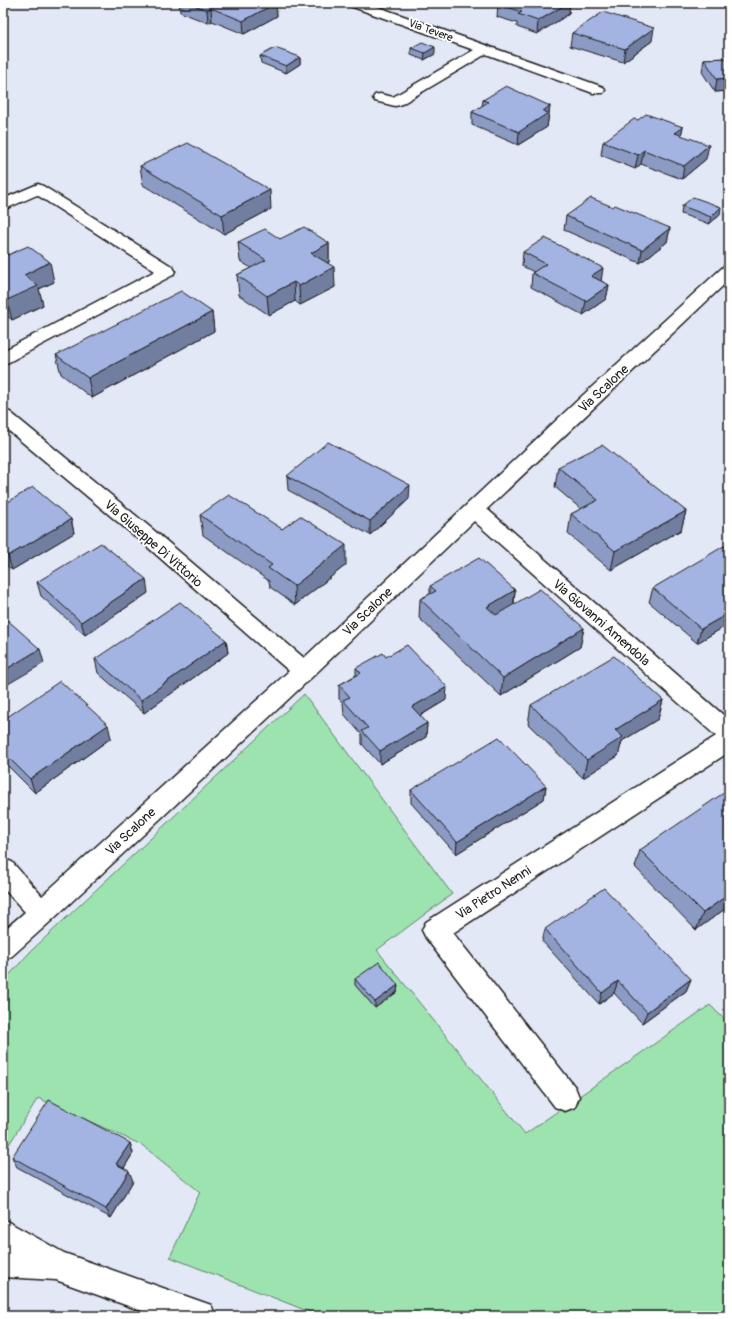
<svg xmlns="http://www.w3.org/2000/svg" width="732" height="1319" font-family="Pangolin,sans-serif">
	<rect width="100%" height="100%" fill="#e3e8f7"/>
	<filter id="ink" filterUnits="userSpaceOnUse"><feTurbulence type="fractalNoise" baseFrequency=".025" numOctaves="2"/><feDisplacementMap in="SourceGraphic" scale="8" xChannelSelector="R" yChannelSelector="G"/><feConvolveMatrix kernelMatrix="1 2 1 2 8 2 1 2 1" color-interpolation-filters="sRGB"/></filter>
	<g filter="url(#ink)">
		<path fill="#9de3b0" stroke="#5c8066" d="M304 694 452 894 377 950 525 1134 710 1005 729 1024V1316H320L170 1257 200 1192 142 1145 38 1098 3 1154V982L30 952Z"/>
		<g fill="none" stroke-linecap="round" stroke-linejoin="round">
			<defs>
				<g id="street">
					<path d="M349 3H367L603 87 605 90 603 93H593L486 54 400 105 395 106 375 101 373 98 375 95 380 94 393 97 474 50 350 6Z"/>
					<path d="M38 184 43 186 173 267 175 271 173 275 9 362 3 364V351L155 271 37 195 3 210V199Z"/>
					<path d="M729 266V280L487 509 729 720V752L453 933 575 1087 579 1097 575 1107 565 1111 555 1107 426 938 422 930 426 922 716 736 474 521 312 677 51 921 12 956 3 960V931L25 912 3 888V859L12 862 42 896 289 671 143 543 3 426V410L10 412 157 533 304 658 581 397 723 267Z"/>
				</g>
				<path id="secondary" d="M3 1219 64 1253 211 1305 216 1316H156L56 1280 3 1277Z"/>
			</defs>
			<use href="#street" stroke="#1c1c1c" stroke-width="3"/>
			<use href="#secondary" stroke="#1c1c1c" stroke-width="3"/>
			<use href="#street" fill="#fff" fill-rule="evenodd"/>
			<use href="#secondary" fill="#fff" fill-rule="evenodd"/>
		</g>
		<g fill="#8c9bc3" stroke="#1c1c1c">
			<path d="M179 3H276L277 16 244 34 212 21 208 23 180 12Z"/>
			<path d="M500 3H570L569 14 537 34 517 27V23L497 17 498 4Z"/>
			<path d="M572 33 652 41 623 62 570 46Z"/>
			<path d="M411 48 435 54 424 60 411 55Z"/>
			<path d="M260 56 300 57V64L286 73 261 63Z"/>
			<path d="M729 58V91L715 92 702 72 704 59Z"/>
			<path d="M483 100 550 106 547 127 518 145 472 125V112L482 106Z"/>
			<path d="M638 120 683 127 681 135 706 159 682 179 641 164 635 169 601 155 603 142Z"/>
			<path d="M140 166 271 209 224 234 143 185Z"/>
			<path d="M682 206 720 215 709 224 681 214Z"/>
			<path d="M566 216 670 228 667 242 640 263 564 230Z"/>
			<path d="M280 239 329 243V262L328 263 335 287 300 305 295 301 269 315 239 295 237 275 251 268 240 261 238 242Z"/>
			<path d="M3 252 8 255 54 282 39 289 43 305 12 320 3 312Z"/>
			<path d="M523 252 601 281 609 285 606 299 583 315 531 287 532 273 534 272 522 266Z"/>
			<path d="M212 312 214 331 92 398 61 374 56 355Z"/>
			<path d="M558 467 686 511 681 530 611 570 568 534 571 514 581 509 555 487Z"/>
			<path d="M287 476 409 499 370 535 288 490Z"/>
			<path d="M3 505 71 519 74 533 12 570 3 562Z"/>
			<path d="M200 515 282 529 346 565 295 605 270 587 269 581 203 535Z"/>
			<path d="M729 550V624L697 643 649 602 653 588Z"/>
			<path d="M37 582 148 593 85 635 41 596Z"/>
			<path d="M430 586 515 590 514 605 584 628 580 647 501 696 419 618 420 599 430 594Z"/>
			<path d="M226 640 228 653 144 713 98 673 95 659Z"/>
			<path d="M386 657 446 700 420 716 427 723 426 737 380 764 362 744V735L344 714 343 703 339 699V685L356 675V668Z"/>
			<path d="M663 700 658 719 622 741 618 756 583 778 528 724 531 705Z"/>
			<path d="M3 720 111 738 35 793 3 761Z"/>
			<path d="M546 786 544 799 456 854 411 803V790Z"/>
			<path d="M729 795V906L696 930 635 867 640 850Z"/>
			<path d="M545 929 691 979 686 991 642 1023 614 993 599 1004 542 941Z"/>
			<path d="M355 979 398 985 397 992 375 1008 355 985Z"/>
			<path d="M130 1143 133 1153 124 1168 133 1181 111 1218 17 1167 12 1157Z"/>
		</g>
		<g fill="#727e9f" stroke="#1c1c1c">
			<path d="M276 3 277 16 244 34 243 21Z"/>
			<path d="M568 3H570L569 14 537 34 538 21Z"/>
			<path d="M211 8 212 21 208 23 207 10Z"/>
			<path d="M654 28 652 41 623 62 625 49Z"/>
			<path d="M435 47V54L424 60 425 53Z"/>
			<path d="M300 57V64L286 73V66Z"/>
			<path d="M729 78V91L715 92 717 79Z"/>
			<path d="M550 106 547 127 518 145 519 132 543 111Z"/>
			<path d="M683 127 680 140 675 133Z"/>
			<path d="M709 145 706 159 682 179 684 166Z"/>
			<path d="M644 150 641 164 635 169 638 155Z"/>
			<path d="M270 190 271 209 224 234 222 215Z"/>
			<path d="M721 207 720 215 709 224 711 217Z"/>
			<path d="M670 228 667 242 640 263 642 250Z"/>
			<path d="M329 243V262L312 272 311 253Z"/>
			<path d="M50 262 54 282 39 289 43 305 12 320 7 300 24 275Z"/>
			<path d="M334 267 335 287 300 305 299 286Z"/>
			<path d="M603 268 601 282 591 276Z"/>
			<path d="M294 282 295 301 269 315 267 296Z"/>
			<path d="M609 285 606 299 583 315 586 301Z"/>
			<path d="M212 312 214 331 92 398 88 378Z"/>
			<path d="M410 485 409 499 370 535V521Z"/>
			<path d="M686 511 681 530 611 570 615 551Z"/>
			<path d="M71 519 74 533 12 570 8 556Z"/>
			<path d="M346 545V565L295 605 294 586Z"/>
			<path d="M146 579 148 593 85 635 81 622Z"/>
			<path d="M515 590 513 609 485 626 487 607Z"/>
			<path d="M729 613V624L697 643 701 629Z"/>
			<path d="M584 628 580 647 501 696 503 678Z"/>
			<path d="M226 640 228 653 144 713 141 700Z"/>
			<path d="M40 649 44 663 3 687V671Z"/>
			<path d="M447 687 446 700 411 721 412 707Z"/>
			<path d="M663 700 658 719 622 741 618 756 583 778 587 760 615 730Z"/>
			<path d="M427 723 426 737 380 764V751Z"/>
			<path d="M108 725 111 738 35 793 30 779Z"/>
			<path d="M546 786 544 799 456 854 457 842Z"/>
			<path d="M729 894V906L696 930 703 913Z"/>
			<path d="M691 979 686 991 642 1023 647 1012Z"/>
			<path d="M618 981 614 993 599 1004 602 993Z"/>
			<path d="M398 985 397 992 375 1008V1002Z"/>
			<path d="M130 1143 133 1153 120 1174 116 1164Z"/>
			<path d="M129 1171 133 1181 111 1218 106 1209Z"/>
		</g>
		<g fill="#a3b4e3" stroke="#1c1c1c">
			<path d="M189 3H276L243 21 211 8 207 10Z"/>
			<path d="M500 3H568L538 21 518 14 522 12 498 4Z"/>
			<path d="M603 12 654 28 625 49 572 33Z"/>
			<path d="M422 42 435 47 425 53 411 48Z"/>
			<path d="M275 48 300 57 286 66 260 56Z"/>
			<path d="M728 58H729V78L717 79 704 59Z"/>
			<path d="M506 86 550 106 543 111 548 113 519 132 472 112 488 102 483 100Z"/>
			<path d="M646 114 683 127 675 133 709 145 684 166 644 150 638 155 603 142 634 119 638 120Z"/>
			<path d="M188 143 270 190 222 215 140 166Z"/>
			<path d="M693 197 721 207 711 217 682 206Z"/>
			<path d="M591 198 613 207 615 205 670 228 642 250 566 216Z"/>
			<path d="M304 227 329 243 311 253 334 267 299 286 294 282 267 296 237 275 266 260 238 242 265 229 280 239Z"/>
			<path d="M545 238 603 268 591 276 609 285 586 301 532 273 546 264 523 252Z"/>
			<path d="M28 246 50 262 24 275 38 286 7 300 3 297V252L8 255Z"/>
			<path d="M181 291 212 312 88 378 56 355Z"/>
			<path d="M328 442 410 485 370 521 287 476Z"/>
			<path d="M602 445 686 511 615 551 571 514 598 500 558 467Z"/>
			<path d="M33 487 71 519 8 556 3 552V505Z"/>
			<path d="M229 495 282 529 300 516 346 545 294 586 268 568 272 565 200 515Z"/>
			<path d="M101 543 146 579 81 622 37 582Z"/>
			<path d="M724 546 729 550V613L701 629 653 588Z"/>
			<path d="M479 558 515 590 487 607 496 615 540 589 584 628 503 678 420 599 436 591 430 586Z"/>
			<path d="M180 602 226 640 141 700 95 659Z"/>
			<path d="M3 616 40 649 3 671Z"/>
			<path d="M407 645 447 687 412 707 427 723 380 751 362 731 368 728 343 700 350 697 339 685 361 673 356 668 383 653 386 657Z"/>
			<path d="M614 656 663 700 615 730 623 737 587 760 531 705Z"/>
			<path d="M60 681 108 725 30 779 3 752V720Z"/>
			<path d="M499 737 546 786 457 842 411 790Z"/>
			<path d="M725 792 729 795V894L703 913 640 850Z"/>
			<path d="M604 888 691 979 647 1012 618 981 602 993 545 929Z"/>
			<path d="M379 962 398 985 375 1002 355 979Z"/>
			<path d="M49 1100 130 1143 116 1164 129 1171 106 1209 12 1157Z"/>
		</g>
	</g>
	<g text-anchor="middle" stroke-width="4" stroke-linejoin="round" paint-order="stroke">
		<g font-size="11" fill="#1c1c1c" stroke="#fff">
			<text transform="translate(431 30) rotate(20)" y="4">Via Tevere</text>
		</g>
		<g font-size="13" fill="#1c1c1c" stroke="#fff">
			<text transform="translate(603 388) rotate(-43)" y="5">Via Scalone</text>
			<text transform="translate(154 543) rotate(41)" y="5">Via Giuseppe Di Vittorio</text>
			<text transform="translate(367 611) rotate(-44)" y="5">Via Scalone</text>
			<text transform="translate(602 622) rotate(41)" y="5">Via Giovanni Amendola</text>
			<text transform="translate(130 831) rotate(-43)" y="5">Via Scalone</text>
			<text transform="translate(493 892) rotate(-33)" y="5">Via Pietro Nenni</text>
		</g>
	</g>
	<rect width="732" height="1319" fill="none" stroke="#fff" stroke-width="16"/>
	<rect x="8" y="8" width="716" height="1303" fill="none" stroke="#1c1c1c" stroke-width="1.5" filter="url(#ink)"/>
</svg>
